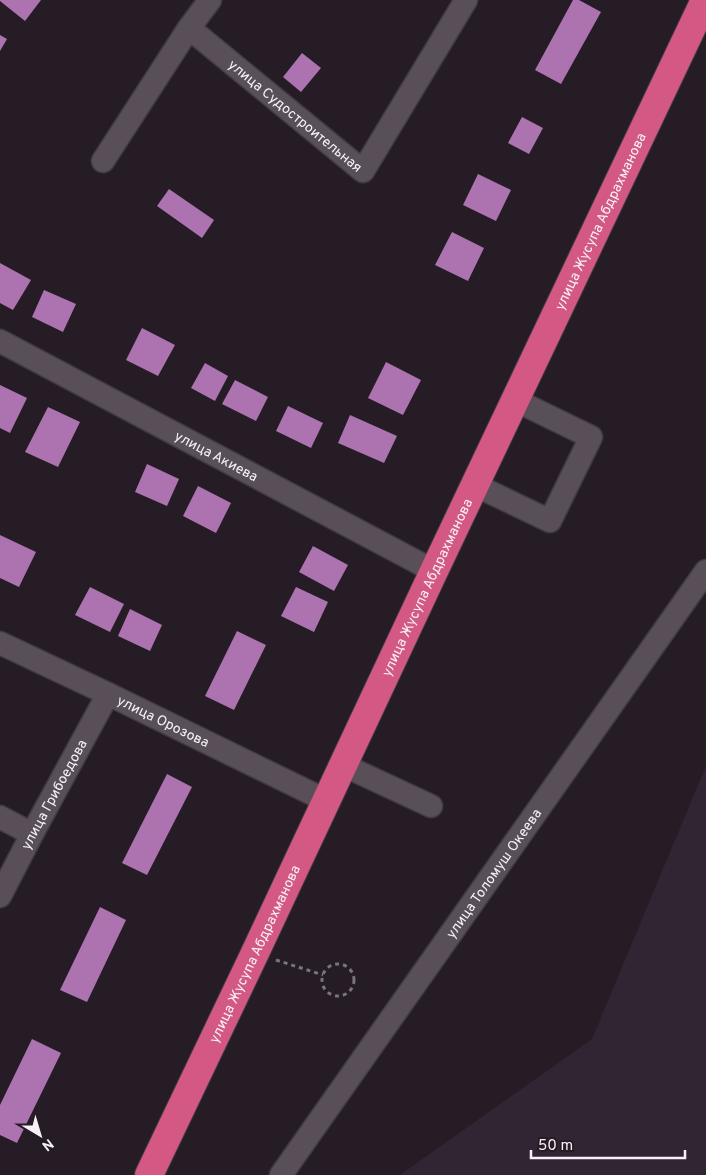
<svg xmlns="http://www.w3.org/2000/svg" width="706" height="1175" font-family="Overpass,sans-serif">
	<rect width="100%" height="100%" fill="#251c25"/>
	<path fill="#322533" d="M706 766V1175H400L592 1039Z"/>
	<g fill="#ad73b0">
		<path d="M0 0H41L25 21 0 1Z"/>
		<path d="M573 0H579L601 12 561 84 535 70Z"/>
		<path d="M0 35 7 39 0 51Z"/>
		<path d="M302 53 321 68 301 92 283 77Z"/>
		<path d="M522 117 543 128 529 154 508 143Z"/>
		<path d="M478 174 511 190 496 221 463 205Z"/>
		<path d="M169 189 214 220 202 238 157 206Z"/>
		<path d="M452 232 484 248 468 281 435 265Z"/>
		<path d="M0 263 31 280 13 310 0 303Z"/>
		<path d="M44 290 76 304 63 332 32 317Z"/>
		<path d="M142 328 175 345 158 376 126 360Z"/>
		<path d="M386 362 421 380 403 415 368 398Z"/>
		<path d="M205 363 228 376 215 401 191 388Z"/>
		<path d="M235 380 268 397 256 421 222 404Z"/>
		<path d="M0 385 27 398 10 433 0 428Z"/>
		<path d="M288 406 323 423 311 448 276 431Z"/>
		<path d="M48 407 80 422 58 467 25 452Z"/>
		<path d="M350 415 397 436 384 463 338 443Z"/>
		<path d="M147 464 179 479 167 506 135 492Z"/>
		<path d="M198 486 231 503 216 533 183 516Z"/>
		<path d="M0 535 36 552 19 587 0 578Z"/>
		<path d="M313 546 348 565 334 591 299 572Z"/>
		<path d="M90 587 124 604 110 632 75 615Z"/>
		<path d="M296 587 328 602 314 632 281 616Z"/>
		<path d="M130 609 162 625 150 651 118 636Z"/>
		<path d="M237 631 266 645 234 710 205 696Z"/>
		<path d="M167 774 192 787 147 875 122 863Z"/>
		<path d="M100 907 126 920 87 1002 60 990Z"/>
		<path d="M32 1039 61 1053 17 1143 0 1135V1105Z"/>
	</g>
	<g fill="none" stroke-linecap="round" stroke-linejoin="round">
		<defs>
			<g id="minor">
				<path id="s1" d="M189 28 363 171 466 0"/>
				<path d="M103 161 189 28 210 0"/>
				<path id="s2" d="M0 341 434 571"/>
				<path d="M475 485 550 521 591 437 515 400"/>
				<path id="s3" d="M0 643 108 694 327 801"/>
				<path d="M343 765 431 806"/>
				<path d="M0 817 32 834"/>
				<path id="s4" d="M0 896 32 834 108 694"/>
				<path id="s5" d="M281 1175 706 571"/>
			</g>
			<g id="highway">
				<path id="s6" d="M149 1175 254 955 434 571 705 0"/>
			</g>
		</defs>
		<use href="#minor" stroke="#413a41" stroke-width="25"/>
		<use href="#highway" stroke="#413a41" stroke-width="30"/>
		<g stroke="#7c747c" stroke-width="3" stroke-dasharray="4 4" stroke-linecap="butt">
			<path d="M276 960 323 975"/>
			<circle cx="338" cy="980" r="16"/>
		</g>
		<use href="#minor" stroke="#594f59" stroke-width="22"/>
		<use href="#highway" stroke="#d45884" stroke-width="28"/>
	</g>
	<g text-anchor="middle" stroke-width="4" stroke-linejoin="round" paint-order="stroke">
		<g font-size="14" fill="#f7f1f7" stroke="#251c25">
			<text dy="5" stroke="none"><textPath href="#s1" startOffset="138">улица Судостроительная</textPath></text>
			<text dy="5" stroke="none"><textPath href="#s6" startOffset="1055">улица Жусупа Абдрахманова</textPath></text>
			<text dy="5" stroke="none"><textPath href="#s2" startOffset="245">улица Акиева</textPath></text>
			<text dy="5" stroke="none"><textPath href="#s6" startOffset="650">улица Жусупа Абдрахманова</textPath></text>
			<text dy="5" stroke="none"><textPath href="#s3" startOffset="181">улица Орозова</textPath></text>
			<text dy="5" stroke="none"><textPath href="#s4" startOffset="115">улица Грибоедова</textPath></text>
			<text dy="5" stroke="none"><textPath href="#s5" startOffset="369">улица Толомуш Океева</textPath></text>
			<text dy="5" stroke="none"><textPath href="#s6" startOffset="245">улица Жусупа Абдрахманова</textPath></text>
		</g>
	</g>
	<g transform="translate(40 1135) rotate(142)" stroke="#251c25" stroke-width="4" paint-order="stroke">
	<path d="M0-4L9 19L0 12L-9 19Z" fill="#f7f1f7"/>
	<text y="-8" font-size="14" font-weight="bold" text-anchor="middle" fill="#f7f1f7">N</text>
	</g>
	<path d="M531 1150v8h154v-8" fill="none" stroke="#f7f1f7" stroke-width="2.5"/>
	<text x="538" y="1150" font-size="15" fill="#f7f1f7" stroke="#251c25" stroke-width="4" paint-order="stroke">50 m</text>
</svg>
